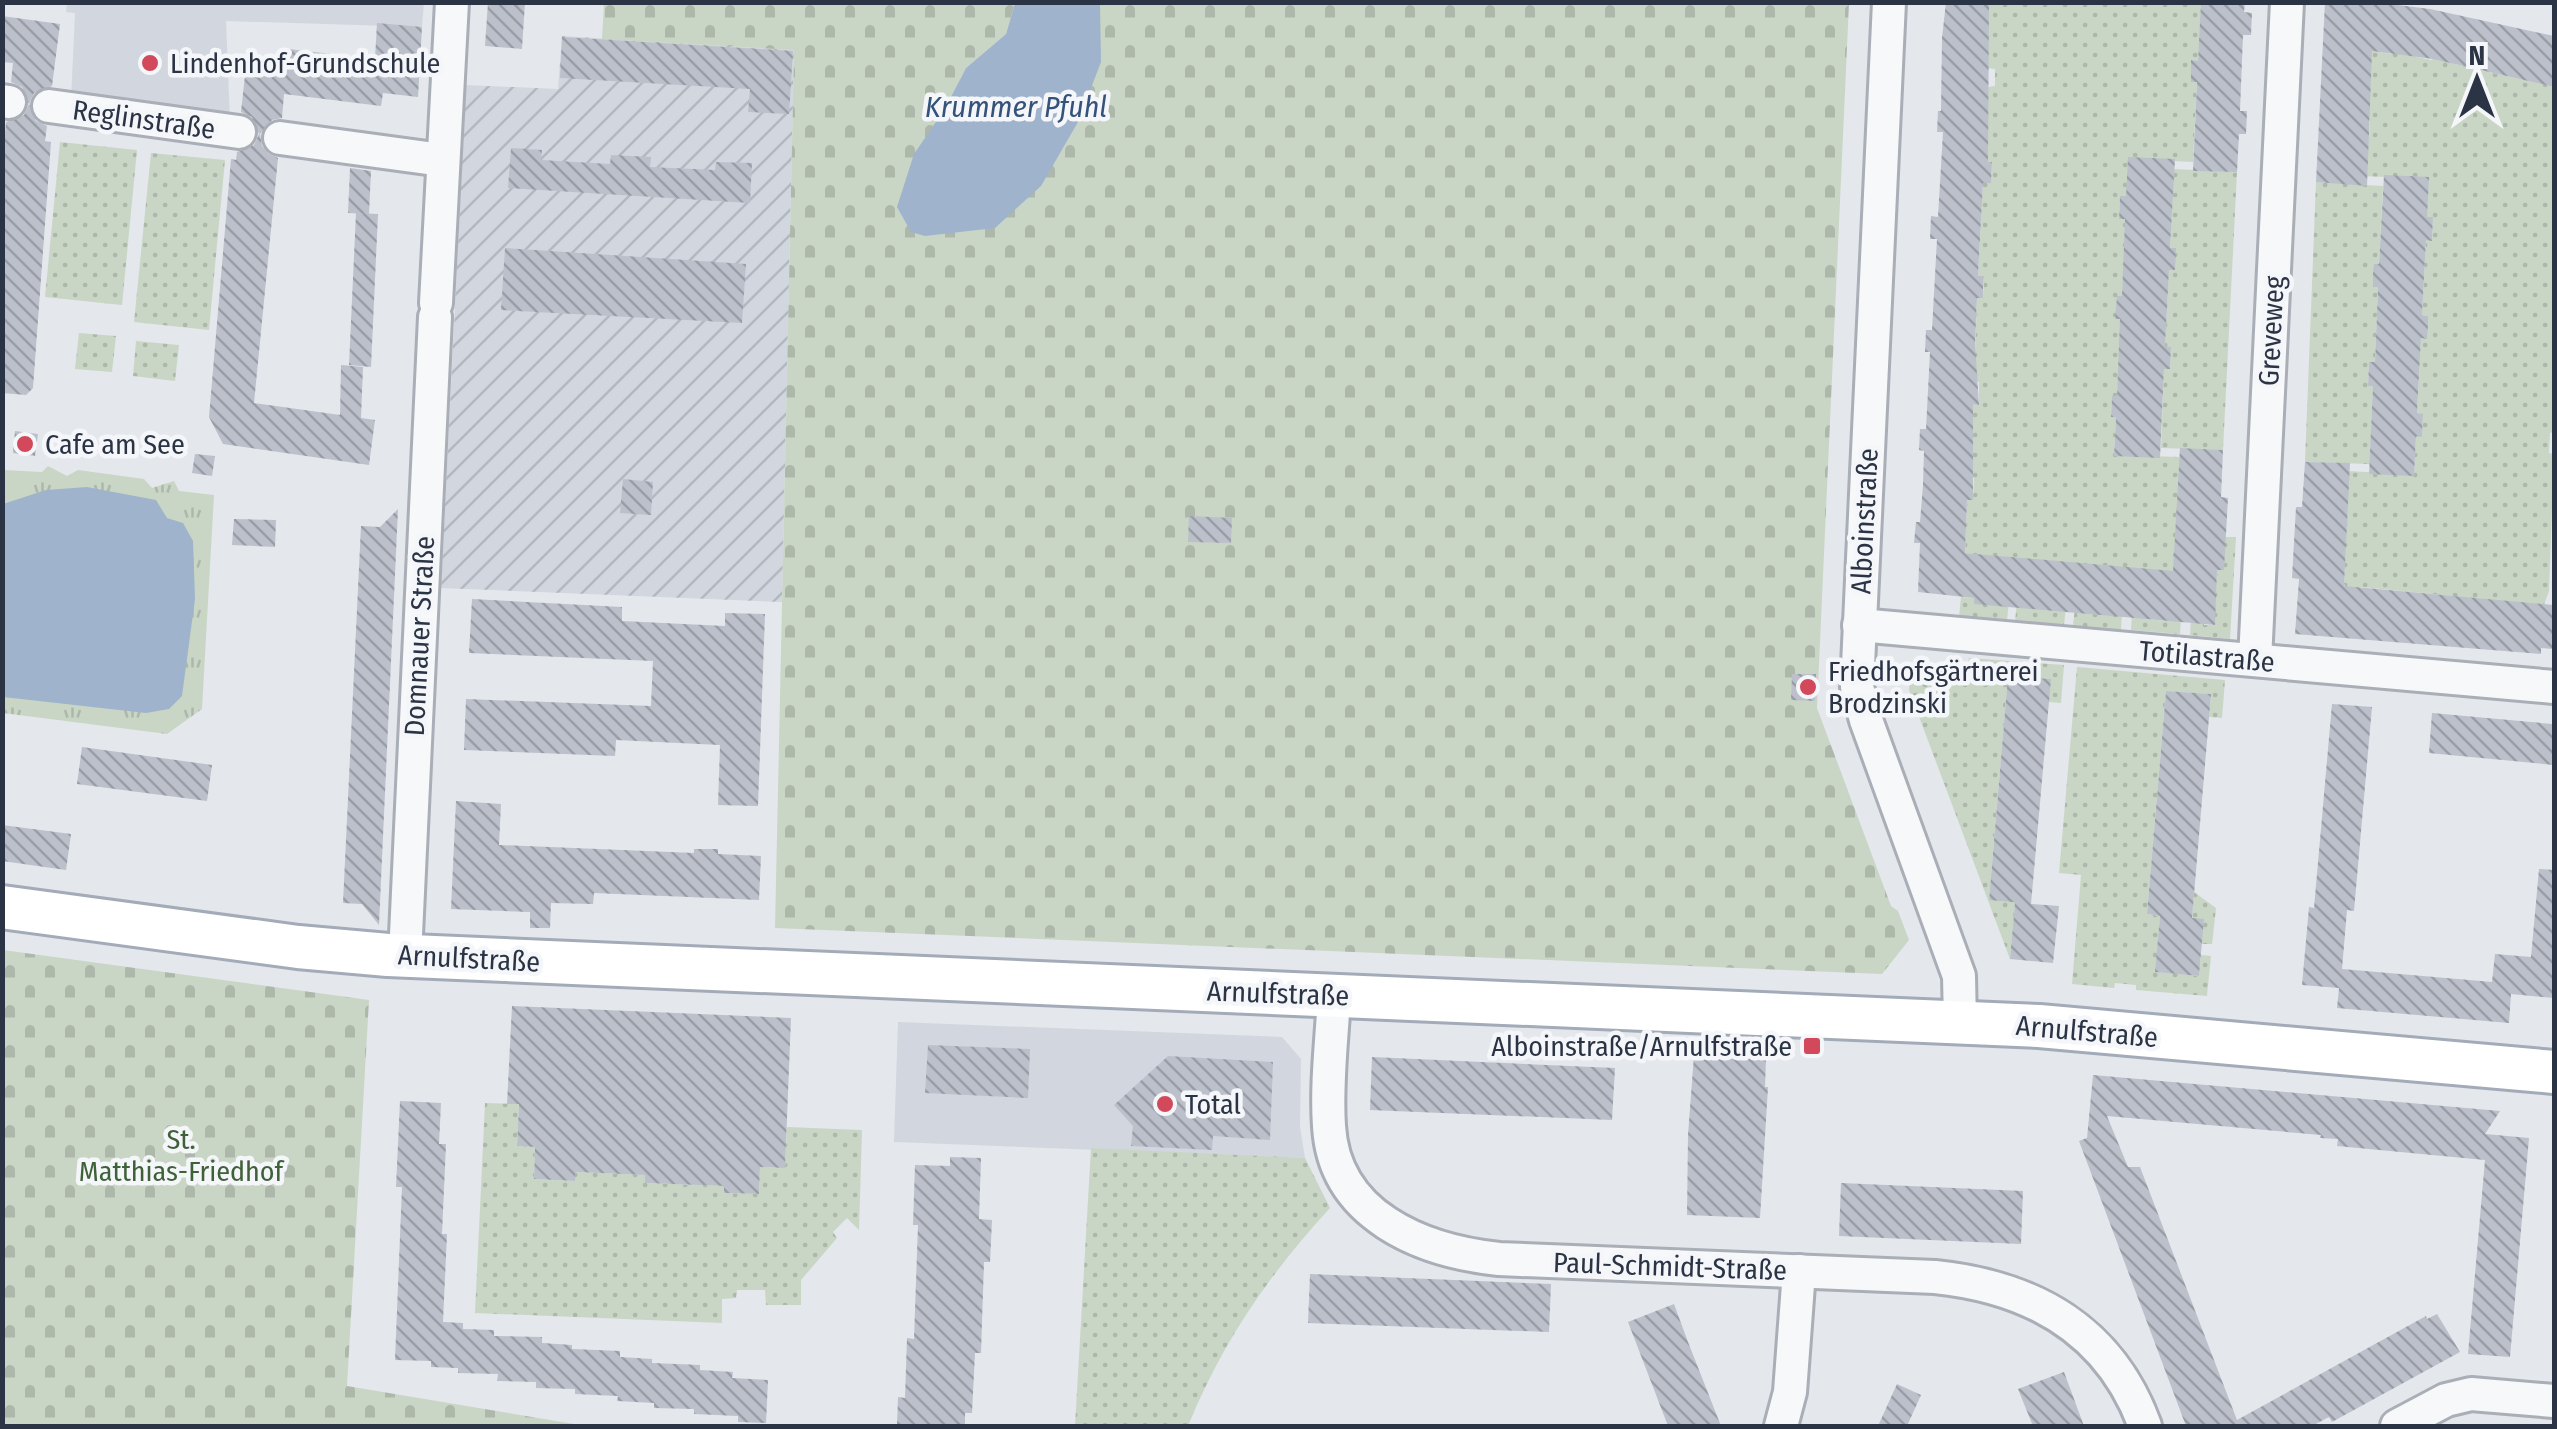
<svg xmlns="http://www.w3.org/2000/svg" width="2557" height="1429" font-family="'Fira Sans Condensed',sans-serif">
	<defs>
		<pattern id="industrial-furrows" width="10" height="10" patternUnits="userSpaceOnUse" patternTransform="scale(2.5)"><rect width="10" height="10" fill="#d2d6de"/><path d="M-1 1l2-2M0 10L10 0M9 11l2-2" fill="none" stroke="#b4b8c0"/></pattern>
		<pattern id="grass-dots" width="8" height="8" patternUnits="userSpaceOnUse" patternTransform="scale(2.5)"><rect width="8" height="8" fill="#c9d6c5"/><path d="M2 2h.1M6 6h.1" fill="none" stroke="#adb8ab" stroke-width="1.8" stroke-linecap="round"/></pattern>
		<pattern id="cemetery-stones" width="16" height="16" patternUnits="userSpaceOnUse" patternTransform="scale(2.5)"><rect width="16" height="16" fill="#c9d6c5"/><path d="M2 7V4a2 2 0 0 1 4 0v3zM10 15v-3a2 2 0 0 1 4 0v3z" fill="#adb8ab"/></pattern>
		<pattern id="park-tufts" width="24" height="20" patternUnits="userSpaceOnUse" patternTransform="scale(2.5)"><rect width="24" height="20" fill="#c9d6c5"/><path d="M3 7l-1-3M5 7V3M7 7l1-3M15 17l-1-3M17 17v-4M19 17l1-3" fill="none" stroke="#adb8ab"/></pattern>
		<pattern id="building-back-hatch" width="6" height="6" patternUnits="userSpaceOnUse" patternTransform="scale(2.5)"><rect width="6" height="6" fill="#bbc0ca"/><path d="M-1 5l2 2M0 0l6 6M5-1l2 2" fill="none" stroke="#989da6"/></pattern>
	</defs>
	<rect width="100%" height="100%" fill="#e4e7ec"/>
	<g fill="#d2d6de">
		<path d="M67 2 424 3 422 27 226 21 230 121 71 100 75 13 66 12Z"/>
		<path d="M898 1022 1282 1037 1301 1059 1300 1127 1305 1158 894 1142Z"/>
	</g>
	<path fill="url(#industrial-furrows)" d="M562 36 794 50 782 602 441 588 466 85 558 89Z"/>
	<g fill="url(#grass-dots)">
		<path d="M1989 3H2200L2202 6 2198 61H2192L2191 81 2197 82 2193 162 2174 161 2126 196 2120 197 2119 218 2126 219 2122 296H2117L2116 319H2121L2117 396H2112L2111 417H2116L2114 455 2180 457 2175 569 2171 573 1965 553 1967 500 1973 499 1974 478 1968 477 1973 404H1979V382L1974 381 1977 298 1983 297 1984 277 1978 276 1983 183H1991L1992 163 1987 162 1988 87 1995 86V69L1987 68Z"/>
		<path d="M2373 46V51L2392 54 2393 48 2411 56 2432 60 2433 54 2454 64 2554 87V432L2550 433 2549 453 2554 454 2549 591 2544 605 2361 587 2346 589 2344 584 2349 471 2414 475 2416 436H2422L2423 415 2417 413 2421 338H2427L2428 316 2422 315 2426 240H2432L2433 218 2427 217 2385 177 2362 176 2363 138H2369L2370 117 2364 116 2365 84H2371V73L2365 72Z"/>
		<path d="M60 142 137 150 122 305 45 297Z"/>
		<path d="M151 153 225 160 209 330 134 322Z"/>
		<path d="M2174 169 2237 172 2223 450 2161 448 2164 369H2170L2171 348 2165 347Z"/>
		<path d="M2316 182 2383 186 2379 264H2374L2378 287 2375 362 2369 363 2368 385 2373 386 2370 464 2305 462Z"/>
		<path d="M79 333 116 336 112 372 75 369Z"/>
		<path d="M136 341 179 345 175 381 133 376Z"/>
		<path d="M2219 537H2236L2230 639 2190 635 2191 618 2204 619V625H2214L2217 570 2224 569Z"/>
		<path d="M1961 597 2009 601 2007 621 1959 617Z"/>
		<path d="M2017 602 2066 606 2064 625 2015 621Z"/>
		<path d="M2075 607C2091 615 2105 617 2122 612L2121 630 2073 626Z"/>
		<path d="M2132 613 2145 614V619L2166 621 2167 616 2181 617 2180 634 2131 630Z"/>
		<path d="M1969 658 2064 665 2061 703 2048 702 2050 679 2008 676 1989 899 2015 902 2010 959 1909 690 1911 668 1967 672Z"/>
		<path d="M2077 667 2225 680 2222 718 2209 717 2211 694 2166 691 2147 914 2160 916 2156 972 2199 976 2201 955 2211 956 2207 996 2136 990V985L2115 983 2114 988 2072 984 2081 875 2059 873Z"/>
		<path d="M2194 892 2216 908 2212 944H2202L2192 918Z"/>
		<path d="M485 1103 519 1104 517 1146 535 1147 534 1179 575 1181 576 1172 645 1175V1183L724 1186V1193L759 1194 760 1167 785 1168 787 1127 862 1130 859 1230 847 1218 833 1232 837 1238 801 1280V1305H766L765 1290H737L736 1298 722 1299V1323L475 1313Z"/>
		<path d="M1091 1148 1305 1158 1330 1208C1269 1274 1222 1343 1188 1426H1075Z"/>
	</g>
	<g fill="url(#cemetery-stones)">
		<path d="M604 3H1015L1006 34 966 68 944 110 1098 13 1100 3H1849L1817 708 1891 906 1898 911 1909 940 1882 974 775 928 794 50 602 39Z"/>
		<path d="M3 950 369 1000 347 1386 586 1426H3Z"/>
	</g>
	<path fill="url(#park-tufts)" d="M48 466 67 476 78 470 144 479 152 488 174 481 179 491 214 495 202 709 167 734 3 713V470L42 472Z"/>
	<g fill="#9fb4cc">
		<path d="M1015 3H1100L1101 62 1078 122 1041 186 995 228 925 236 911 232 897 207 914 154 944 110 966 68 1006 34Z"/>
		<path d="M87 487 156 500 167 518 183 523 193 541 195 599 182 696 169 709 146 713 3 697V504L46 490Z"/>
	</g>
	<g fill="url(#building-back-hatch)">
		<path d="M488 2H525L522 49 485 46Z"/>
		<path d="M1946 2H1989L1988 162H1992L1991 183H1983L1978 276H1984L1983 287V298H1977L1975 344 1979 405 1973 404V500H1967L1965 553 2173 571 2180 448 2223 450 2221 497 2228 498 2224 570H2217L2215 625 1974 604V598L1918 592 1920 543H1914L1916 522H1920L1923 485 1924 451 1919 450 1920 429H1926L1930 352H1925L1926 330H1932L1937 239H1930L1931 216 1938 217 1943 132H1937L1938 111H1941L1942 38Z"/>
		<path d="M2201 2H2245L2244 12 2252 13 2251 35H2243L2240 111H2247L2246 134H2239L2237 172 2193 171 2197 82H2191V60L2198 61Z"/>
		<path d="M2325 2 2381 3 2430 9 2554 36V87L2433 59 2372 51 2367 186 2316 182Z"/>
		<path d="M2 16 60 24 52 86 34 93 29 104 36 121 47 126 45 141 51 142 33 388 26 395 2 393V170L6 122 24 115 29 104 22 87 11 82 13 63 2 62Z"/>
		<path d="M377 23 422 27 418 97 383 93 381 106 284 94 282 118 272 120 260 134 262 146 269 154 278 158 254 403 340 415 341 365 363 367 361 418 375 420 369 465 223 444 209 417 231 159 236 160 237 152 254 145 259 134 252 117 241 112 247 57 286 61 288 49 375 59Z"/>
		<path d="M562 37 793 51 789 114 748 112 750 89 560 78Z"/>
		<path d="M511 148 542 150 541 160 610 164 611 155 651 157 650 167 715 170 716 162 752 163 750 203 508 188Z"/>
		<path d="M2128 157 2175 159 2170 248H2176L2175 270H2169L2165 347H2171L2170 369H2164L2160 458 2114 456 2116 417H2111L2112 396H2117L2120 319H2115L2116 307 2117 296H2122L2125 219H2119L2120 196H2126Z"/>
		<path d="M350 168 371 171 369 214 348 213Z"/>
		<path d="M2384 175 2429 177 2427 217H2433L2432 241 2426 240 2422 315 2428 316V326L2427 339 2421 338 2417 413 2423 414 2422 437 2416 436 2414 476 2369 474 2373 386H2368L2369 362H2375L2378 287H2373V274L2374 264H2379Z"/>
		<path d="M356 213 378 214 371 367 349 365Z"/>
		<path d="M505 248 746 264 742 323 501 310Z"/>
		<path d="M15 431 38 434 35 456 13 453Z"/>
		<path d="M195 454 215 456 212 476 192 473Z"/>
		<path d="M2305 462 2350 463 2344 586 2554 605V649L2541 648V654L2295 634 2299 579 2292 578 2296 507H2302Z"/>
		<path d="M623 479 653 482 651 515 620 513Z"/>
		<path d="M398 509 381 880 379 925 362 904 343 903 361 526 380 527Z"/>
		<path d="M1189 516 1232 518 1231 543 1188 542Z"/>
		<path d="M234 519 276 520 275 547 232 545Z"/>
		<path d="M472 599 622 607V621L725 626V613L765 614 758 806 718 805 720 745 616 740 615 756 464 750 466 699 651 706 653 661 469 653Z"/>
		<path d="M1792 674H1816L1815 701 1791 700Z"/>
		<path d="M2008 676 2051 679 2031 904 2059 906 2053 963 2010 959 2015 902 2023 903 1989 900Z"/>
		<path d="M2166 691 2211 694 2192 918 2204 919 2199 976 2155 972 2160 916 2147 914Z"/>
		<path d="M2332 704 2372 707 2354 911 2347 910 2342 969 2492 982 2495 954 2531 957 2539 869 2554 870V998L2511 994 2509 1023 2337 1008 2339 988 2302 985 2309 907 2314 908Z"/>
		<path d="M2432 713 2552 724 2554 765 2429 753Z"/>
		<path d="M82 747 212 765 207 801 77 784Z"/>
		<path d="M456 801 501 804 499 845 694 853V849H718V854L761 856 759 900 594 893 593 904 551 903 550 928H530V912L451 909Z"/>
		<path d="M2 825 71 834 66 870 2 861Z"/>
		<path d="M512 1006 791 1018 785 1168 760 1167 759 1194 724 1193V1186L645 1183V1175L576 1172 575 1181 534 1179 535 1147 517 1146 519 1104H507Z"/>
		<path d="M928 1045 1030 1049 1028 1098 925 1093Z"/>
		<path d="M1694 1055 1766 1058 1765 1087H1768L1760 1218 1687 1215 1688 1135Z"/>
		<path d="M1168 1056 1273 1062 1270 1140 1213 1136 1212 1150 1131 1146 1133 1126 1114 1105Z"/>
		<path d="M1372 1057 1615 1068 1612 1120 1370 1110Z"/>
		<path d="M2093 1075 2500 1111 2485 1134 2529 1138 2510 1357 2468 1354 2485 1160 2337 1146 2338 1139 2320 1138 2321 1135 2107 1116 2128 1167H2140L2237 1420 2426 1316 2427 1319 2437 1314 2460 1352 2332 1422 2329 1417 2312 1426H2186L2079 1141 2087 1138Z"/>
		<path d="M400 1101 441 1103 439 1144H446L442 1234H447L443 1322 463 1323V1329L494 1330V1336L542 1337V1343L572 1345V1349L620 1351V1357L652 1359V1363L700 1365V1370L733 1372 732 1378 768 1380 766 1423 738 1422V1416L694 1414V1409L654 1408V1403L617 1401 618 1396 575 1394V1389L536 1388V1382L497 1381 498 1374 458 1373V1368L431 1367V1361L395 1360 402 1187H396Z"/>
		<path d="M950 1157 981 1158 979 1219 992 1220 990 1262H984L981 1353H975L972 1413H965V1426H897L898 1397 905 1398 907 1338 914 1339 918 1225H913L915 1165 950 1166Z"/>
		<path d="M1841 1183 2023 1191 2021 1244 1839 1236Z"/>
		<path d="M1310 1274 1551 1284 1549 1332 1308 1323Z"/>
		<path d="M1674 1304 1688 1342 1721 1426H1668L1628 1322Z"/>
		<path d="M2064 1372 2084 1426H2033L2018 1389Z"/>
		<path d="M1897 1384 1921 1395 1907 1426H1878Z"/>
	</g>
	<g fill="none" stroke-linecap="round" stroke-linejoin="round">
		<defs>
			<g id="minor">
				<path d="M1889 2 1857 687 1866 720 1959 976 1960 1022"/>
				<path d="M2 101 9 102"/>
				<path d="M49 106 239 132"/>
				<path d="M280 138 442 160"/>
				<path d="M436 303 452 2"/>
				<path d="M1859 625 2554 687"/>
				<path d="M2255 660 2287 2"/>
				<path d="M405 956 435 317"/>
				<path d="M1334 996C1332 1038 1326 1083 1329 1126 1334 1216 1422 1251 1499 1259L1935 1277C2033 1287 2110 1330 2145 1426"/>
				<path d="M1781 1426 1790 1392 1799 1271"/>
				<path d="M2397 1426 2446 1400 2471 1394 2554 1401"/>
			</g>
			<path id="major" d="M2 907 298 947 388 955 2039 1026 2554 1072"/>
		</defs>
		<use href="#minor" stroke="#a9aeb7" stroke-width="38"/>
		<use href="#major" stroke="#a3abb8" stroke-width="48"/>
		<use href="#minor" stroke="#f7f8fa" stroke-width="32"/>
		<use href="#major" stroke="#fff" stroke-width="42"/>
	</g>
	<g fill="#d1495b" stroke="#f4f6f9" stroke-width="4">
		<circle cx="150" cy="63" r="10"/>
		<circle cx="25" cy="444" r="10"/>
		<circle cx="1808" cy="687" r="10"/>
		<rect x="1802" y="1036" width="20" height="20" rx="5"/>
		<circle cx="1165" cy="1104" r="10"/>
	</g>
	<g text-anchor="middle" stroke-width="9" stroke-linejoin="round" paint-order="stroke">
		<g font-size="28" fill="#2b3445" stroke="#f4f6f9" text-anchor="start">
			<text x="170" y="73">Lindenhof-Grundschule</text>
			<text x="45" y="454">Cafe am See</text>
			<text x="1828" y="681">Friedhofsgärtnerei<tspan x="1828" dy="32">Brodzinski</tspan></text>
			<text x="1792" y="1056" text-anchor="end">Alboinstraße/Arnulfstraße</text>
			<text x="1185" y="1114">Total</text>
		</g>
		<g font-size="28" fill="#2b3445" stroke="#f4f6f9">
			<text transform="translate(144 119) rotate(8)" y="10">Reglinstraße</text>
			<text transform="translate(2271 331) rotate(-87)" y="10">Greveweg</text>
			<text transform="translate(1864 521) rotate(-87)" y="10">Alboinstraße</text>
			<text transform="translate(419 636) rotate(-87)" y="10">Domnauer Straße</text>
			<text transform="translate(2207 656) rotate(5)" y="10">Totilastraße</text>
			<text transform="translate(469 958) rotate(3)" y="10">Arnulfstraße</text>
			<text transform="translate(1278 993) rotate(2)" y="10">Arnulfstraße</text>
			<text transform="translate(2087 1031) rotate(5)" y="10">Arnulfstraße</text>
			<text transform="translate(1670 1266) rotate(2)" y="10">Paul-Schmidt-Straße</text>
		</g>
		<g font-size="28" fill="#3f6138" stroke="#f4f6f9">
			<text x="181" y="1149">St.<tspan x="181" dy="32">Matthias-Friedhof</tspan></text>
		</g>
		<g font-size="30" font-style="italic" fill="#34527a" stroke="#f4f6f9">
			<text x="1016" y="117">Krummer Pfuhl</text>
		</g>
	</g>
	<rect width="2557" height="1429" fill="none" stroke="#2b3445" stroke-width="10"/>
	<g transform="translate(2477 80)" stroke="#f4f6f9" stroke-width="8" paint-order="stroke">
	<path d="M0-8L18 38L0 25L-18 38Z" fill="#2b3445"/>
	<text y="-15" font-size="28" font-weight="bold" text-anchor="middle" fill="#2b3445">N</text>
	</g>
</svg>
